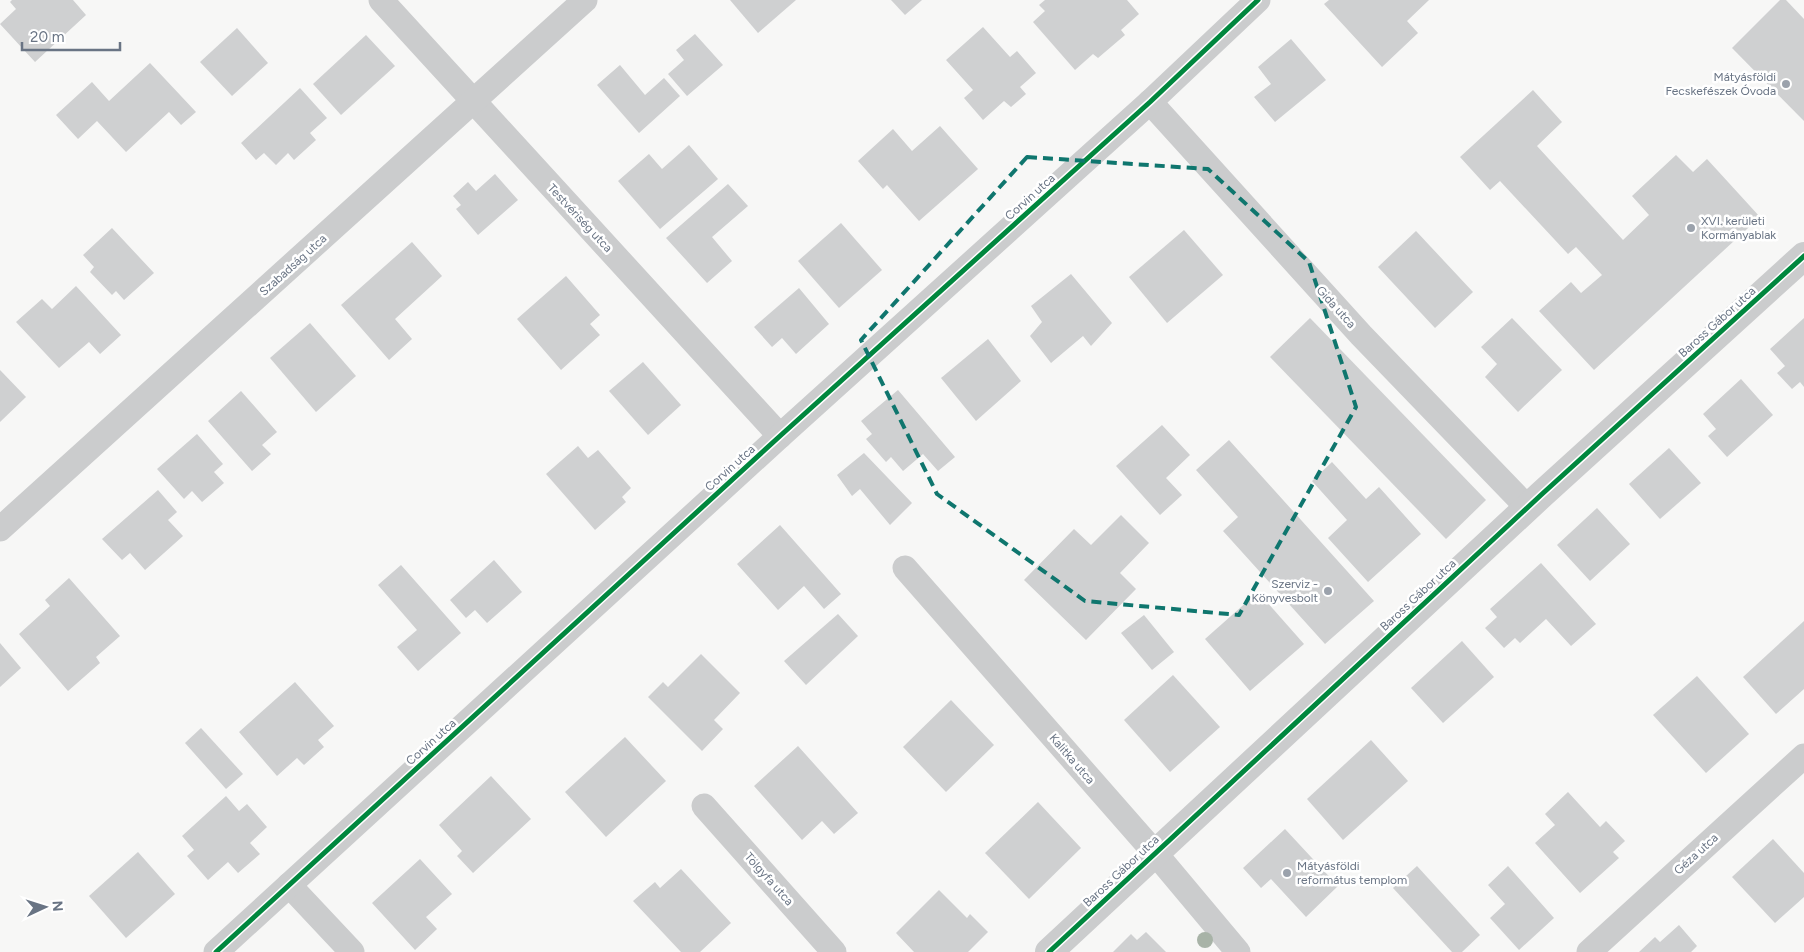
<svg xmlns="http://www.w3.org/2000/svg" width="1804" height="952" font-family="Figtree,sans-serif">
	<rect width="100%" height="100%" fill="#f7f7f6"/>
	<g fill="#cfd0d1">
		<path d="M12 0H73L86 15 35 62 0 24 16 9 10 2Z"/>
		<path d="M730 0H796L758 33Z"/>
		<path d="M891 0H922L905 15Z"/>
		<path d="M1045 0H1127L1139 14 1121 30 1125 35 1098 58 1093 54 1075 70 1033 22 1045 11 1039 5Z"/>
		<path d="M1329 0H1429L1407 21 1418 33 1382 67 1324 4Z"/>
		<path d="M1780 0H1786L1804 19V121L1732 48Z"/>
		<path d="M983 27 1010 57 1017 51 1036 73 1020 87 1026 94 1011 107 1004 101 983 120 964 98 973 90 946 60Z"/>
		<path d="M237 28 268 63 232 96 200 62Z"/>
		<path d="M695 34 723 65 687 96 668 74 684 60 676 50Z"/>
		<path d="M366 35 395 66 341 115 313 84Z"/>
		<path d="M1291 39 1326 80 1275 122 1254 97 1271 84 1258 67Z"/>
		<path d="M150 63 196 112 181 125 169 112 126 152 97 121 78 139 56 115 92 82 109 101Z"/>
		<path d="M620 65 645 95 664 78 680 96 639 133 597 85Z"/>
		<path d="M300 88 327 118 310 133 316 140 294 160 288 153 276 165 264 153 256 160 241 143Z"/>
		<path d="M1533 90 1562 122 1537 146 1623 240 1649 215 1632 196 1676 155 1693 172 1707 159 1760 217 1594 370 1539 311 1571 282 1581 293 1602 275 1576 247 1568 254 1500 181 1490 190 1460 157Z"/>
		<path d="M940 126 978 169 919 221 887 185 883 189 858 161 893 129 912 151Z"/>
		<path d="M689 145 718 179 660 229 618 181 649 154 662 169Z"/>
		<path d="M495 174 518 200 478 235 456 209 461 205 453 196 468 182 476 191Z"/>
		<path d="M728 184 748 206 712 237 732 261 707 283 666 238Z"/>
		<path d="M841 223 882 270 839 308 798 261Z"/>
		<path d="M112 228 154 273 124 300 116 291 112 295 90 272 94 267 83 255Z"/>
		<path d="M1184 230 1223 275 1167 323 1129 277Z"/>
		<path d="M1416 231 1473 292 1435 328 1378 267Z"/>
		<path d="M412 242 442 276 395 319 412 339 389 360 341 305Z"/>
		<path d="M1071 274 1112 323 1091 346 1083 336 1051 363 1030 336 1042 322 1031 306Z"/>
		<path d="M566 276 600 315 590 324 600 335 561 370 517 319Z"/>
		<path d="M76 286 121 335 100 354 89 342 59 368 16 322 42 299 52 309Z"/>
		<path d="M799 288 829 324 796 354 782 338 772 347 754 327Z"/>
		<path d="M1310 318 1486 500 1446 539 1270 357Z"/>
		<path d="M1512 318 1562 370 1518 412 1485 377 1497 364 1481 347Z"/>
		<path d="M1804 318V387L1800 382 1792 389 1777 373 1785 366 1770 349Z"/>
		<path d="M310 323 356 376 316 412 270 358Z"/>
		<path d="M988 339 1021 381 976 421 941 378Z"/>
		<path d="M643 362 681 405 648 435 609 391Z"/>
		<path d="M0 370 26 397 0 422Z"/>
		<path d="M1741 379 1773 415 1727 457 1708 436 1716 429 1703 414Z"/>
		<path d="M898 390 955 457 938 471 923 454 903 471 891 457 886 462 866 439 872 434 861 421Z"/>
		<path d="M241 391 277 432 262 445 271 454 252 471 208 421Z"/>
		<path d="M1162 425 1190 455 1166 478 1182 495 1160 515 1116 466Z"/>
		<path d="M197 434 223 464 214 472 224 483 202 502 192 491 184 499 157 469Z"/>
		<path d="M1229 440 1374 601 1325 644 1223 531 1238 517 1196 470Z"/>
		<path d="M578 446 588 458 598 450 631 488 622 497 626 502 595 530 546 474Z"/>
		<path d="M1669 448 1701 483 1660 519 1629 484Z"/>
		<path d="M864 453 912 503 890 525 860 489 852 496 837 475Z"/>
		<path d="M1332 462 1366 499 1379 487 1421 534 1368 582 1328 538 1347 520 1312 481Z"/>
		<path d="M158 490 177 512 168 520 183 536 145 570 130 553 122 560 102 539Z"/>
		<path d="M1597 508 1630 544 1590 581 1557 545Z"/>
		<path d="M1121 515 1149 543 1120 573 1136 589 1086 640 1024 580 1074 529 1091 545Z"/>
		<path d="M780 525 841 594 824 609 804 586 778 610 737 564Z"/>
		<path d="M494 560 522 592 487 623 475 610 466 618 450 600Z"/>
		<path d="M1541 563 1596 624 1571 646 1546 619 1520 643 1515 638 1504 648 1485 628 1497 617 1490 609Z"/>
		<path d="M401 565 461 633 418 671 397 647 417 630 378 585Z"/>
		<path d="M69 578 120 636 96 657 100 663 68 691 19 634 50 606 45 600Z"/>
		<path d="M1258 592 1304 644 1250 691 1205 639Z"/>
		<path d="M838 614 858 636 806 685 784 661Z"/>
		<path d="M1144 615 1174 652 1152 670 1121 633Z"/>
		<path d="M1804 621V689L1776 714 1743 677Z"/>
		<path d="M1462 641 1494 677 1443 723 1411 688Z"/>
		<path d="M0 643 21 668 0 687Z"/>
		<path d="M701 654 740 693 714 720 723 729 702 751 648 697 663 682 668 687Z"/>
		<path d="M1173 675 1220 727 1170 772 1124 720Z"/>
		<path d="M1697 676 1749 734 1706 773 1653 715Z"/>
		<path d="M295 682 334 726 318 740 324 747 304 765 297 758 277 776 239 732Z"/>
		<path d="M951 700 994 745 946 792 903 747Z"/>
		<path d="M201 728 243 774 226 789 185 743Z"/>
		<path d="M625 737 666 781 606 837 565 792Z"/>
		<path d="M1371 740 1408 781 1343 840 1307 799Z"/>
		<path d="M798 746 858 813 834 834 822 821 802 840 754 786Z"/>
		<path d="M491 776 531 819 473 873 457 856 462 851 439 825Z"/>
		<path d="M1568 792 1600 827 1606 821 1625 841 1613 852 1619 858 1580 893 1535 843 1555 825 1545 814Z"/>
		<path d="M226 796 239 811 247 804 267 827 250 843 260 854 238 873 228 862 208 880 187 856 194 850 182 836Z"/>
		<path d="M1038 802 1081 848 1029 899 985 853Z"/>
		<path d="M1285 829 1338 886 1306 917 1271 879 1261 888 1243 868Z"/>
		<path d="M1773 839 1804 873V897L1775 923 1732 877Z"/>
		<path d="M138 852 175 894 126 938 89 896Z"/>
		<path d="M420 859 452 894 426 917 437 929 415 950 372 903Z"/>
		<path d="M1417 866 1480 935 1462 952H1452L1393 888Z"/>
		<path d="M1508 866 1554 918 1519 950 1490 918 1505 904 1488 885Z"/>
		<path d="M681 869 731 923 700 952H681L633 901 655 882 660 888Z"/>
		<path d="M939 890 967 918 970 914 988 932 968 952H914L896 933Z"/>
		<path d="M1679 925 1697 946 1691 952H1639L1655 937 1660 942Z"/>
		<path d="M1146 932 1166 952H1113L1131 934 1137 940Z"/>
	</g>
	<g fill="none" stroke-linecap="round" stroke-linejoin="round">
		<g stroke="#cbcccd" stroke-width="25">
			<path d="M381 0 780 436"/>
			<path d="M1150 102 1361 335 1527 507"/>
			<path d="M0 529 585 0"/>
			<path d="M905 568 1155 853 1238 952"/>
			<path d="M704 806 834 952"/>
			<path d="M289 885 352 952"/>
			<path d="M216 952 780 436 1150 102 1258 0"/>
			<path d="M1589 952 1804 756"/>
		</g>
		<path stroke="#cbcccd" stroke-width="28" d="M1049 952 1541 495 1804 256"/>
		<defs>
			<g id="cycleway">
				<path d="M216 952 780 436 1150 102 1258 0"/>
				<path d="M1049 952 1541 495 1804 256"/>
			</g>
		</defs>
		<use href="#cycleway" stroke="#fff" stroke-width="8"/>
		<use href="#cycleway" stroke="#00873e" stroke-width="5"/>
	</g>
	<circle fill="#a8b3a7" cx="1205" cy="940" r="8"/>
	<path fill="none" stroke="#0f766e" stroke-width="4" stroke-dasharray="10 6" stroke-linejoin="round" d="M1027 157 1208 169 1309 262 1356 407 1239 615 1085 601 937 494 861 340Z"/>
	<g fill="#9ba2ac" stroke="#fff" stroke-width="2">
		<circle cx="1786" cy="84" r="5"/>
		<circle cx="1691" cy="228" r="5"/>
		<circle cx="1328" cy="591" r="5"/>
		<circle cx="1287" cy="873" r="5"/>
	</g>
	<g text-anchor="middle" stroke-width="5" stroke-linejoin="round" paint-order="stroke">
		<g font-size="12" fill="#697484" stroke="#fff" text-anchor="end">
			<text x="1776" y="81">Mátyásföldi<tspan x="1776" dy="14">Fecskefészek Óvoda</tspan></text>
			<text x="1701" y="225" text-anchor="start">XVI. kerületi<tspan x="1701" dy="14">Kormányablak</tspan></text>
			<text x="1318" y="588">Szerviz -<tspan x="1318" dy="14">Könyvesbolt</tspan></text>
			<text x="1297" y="870" text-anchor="start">Mátyásföldi<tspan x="1297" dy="14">református templom</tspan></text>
		</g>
		<g font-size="12" fill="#697484" stroke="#fff">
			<text transform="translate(1030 197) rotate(-42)" y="4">Corvin utca</text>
			<text transform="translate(580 218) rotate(47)" y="4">Testvériség utca</text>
			<text transform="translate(293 265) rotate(-42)" y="4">Szabadság utca</text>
			<text transform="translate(1336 307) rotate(48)" y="4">Gida utca</text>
			<text transform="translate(1717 322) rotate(-42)" y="4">Baross Gábor utca</text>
			<text transform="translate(730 468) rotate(-42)" y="4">Corvin utca</text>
			<text transform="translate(1418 595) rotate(-43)" y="4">Baross Gábor utca</text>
			<text transform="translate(431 742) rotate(-42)" y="4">Corvin utca</text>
			<text transform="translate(1072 759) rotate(49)" y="4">Kalitka utca</text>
			<text transform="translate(1696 854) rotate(-42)" y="4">Géza utca</text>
			<text transform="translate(1121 871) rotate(-43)" y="4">Baross Gábor utca</text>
			<text transform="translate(769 879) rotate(48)" y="4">Tölgyfa utca</text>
		</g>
	</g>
	<g transform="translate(45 907) rotate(86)" stroke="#ffffff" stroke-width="4" paint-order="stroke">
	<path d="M0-4L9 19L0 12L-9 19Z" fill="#697484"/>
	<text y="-8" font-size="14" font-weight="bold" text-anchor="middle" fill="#697484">N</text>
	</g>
	<path d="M22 42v8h98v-8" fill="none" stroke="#697484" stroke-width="2.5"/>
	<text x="30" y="42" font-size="15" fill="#697484" stroke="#ffffff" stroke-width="4" paint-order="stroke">20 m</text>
</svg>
